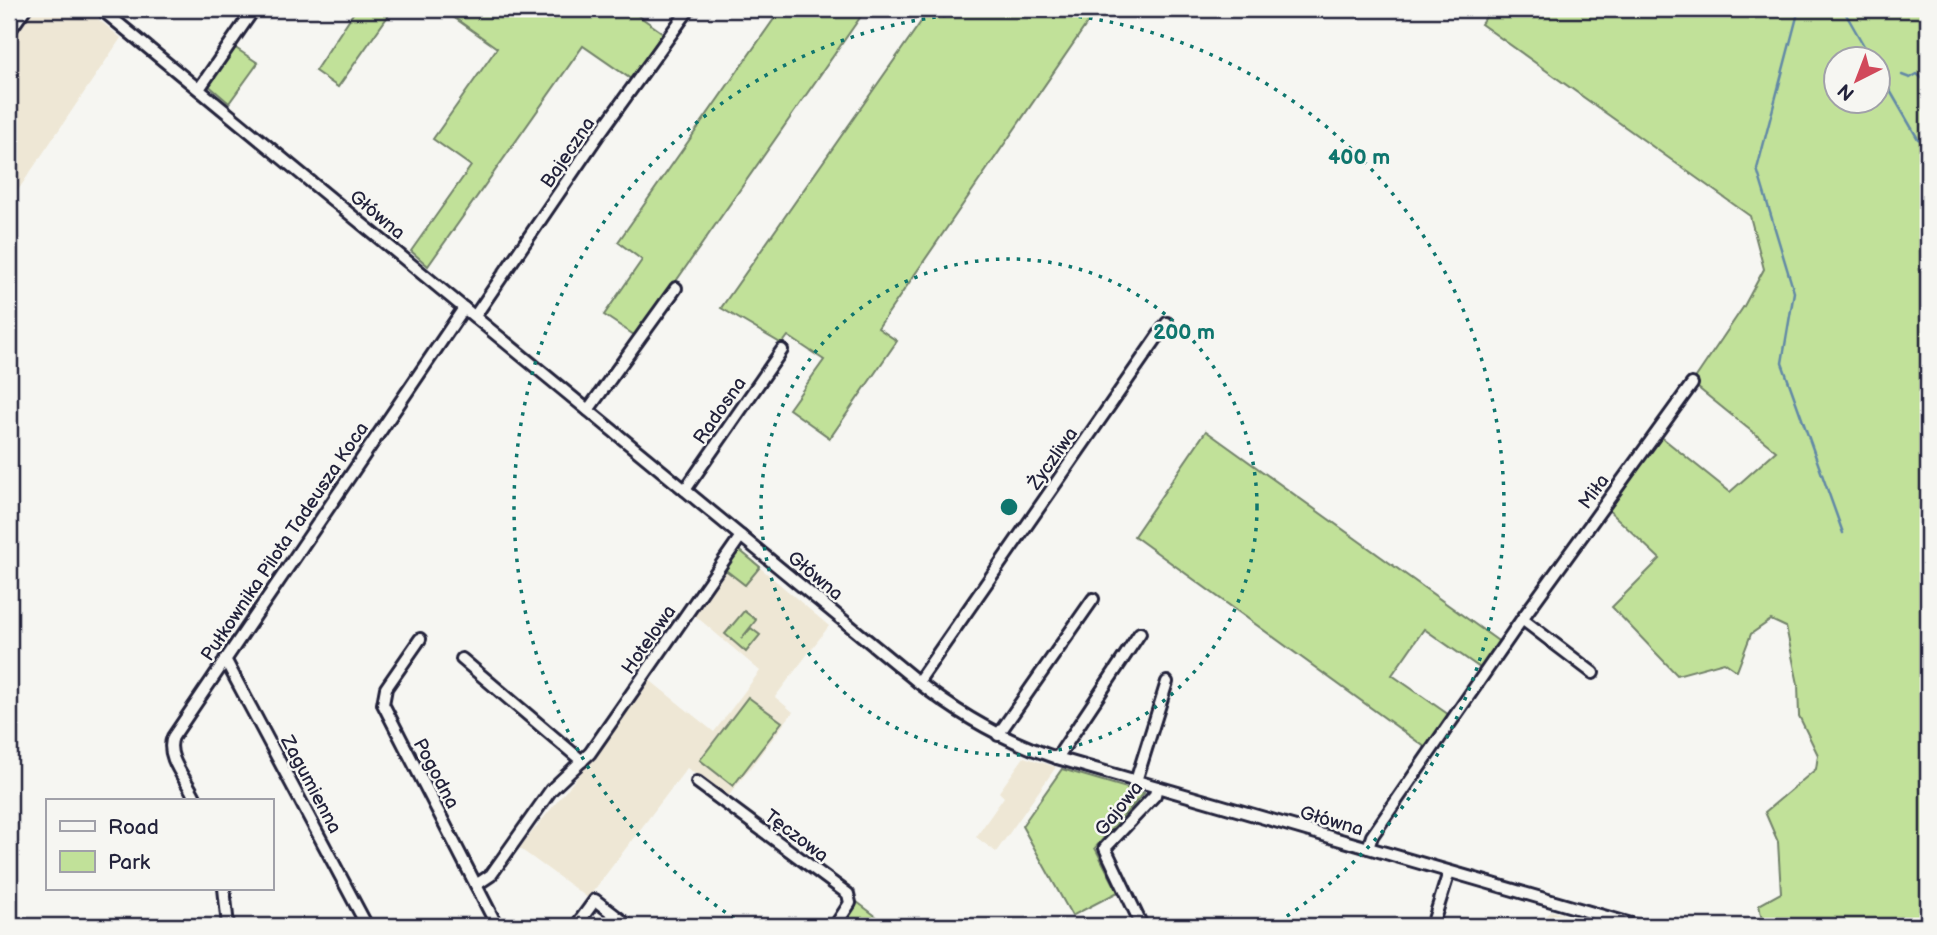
<svg xmlns="http://www.w3.org/2000/svg" width="1937" height="935" font-family="'Balsamiq Sans',sans-serif">
	<rect width="100%" height="100%" fill="#f6f6f2"/>
	<filter id="ink" filterUnits="userSpaceOnUse"><feTurbulence type="fractalNoise" baseFrequency=".0143" numOctaves="2"/><feDisplacementMap in="SourceGraphic" scale="14" xChannelSelector="R" yChannelSelector="G"/><feConvolveMatrix kernelMatrix="1 2 1 2 8 2 1 2 1" color-interpolation-filters="sRGB"/></filter>
	<g filter="url(#ink)">
		<g fill="#eee7d5">
			<path d="M30 9H86L121 38 10 202 9 40Z"/>
			<path d="M737 548 829 626 775 697 793 712 727 798 687 768 588 898 519 848 583 770 647 678 714 732 760 671 692 613Z"/>
			<path d="M1024 757 1056 767 996 852 976 837 1004 797 999 792Z"/>
			<path d="M1552 911 1600 926H1534Z"/>
		</g>
		<g fill="#c1e199" stroke="#72826a" stroke-width="2" fill-rule="evenodd">
			<path d="M356 9H393L338 87 315 71Z"/>
			<path d="M442 9H629L663 33 631 79 583 46 428 266 411 251 471 166 433 139 497 48Z"/>
			<path d="M781 9H866L637 337 604 315 642 260 618 242Z"/>
			<path d="M930 9H1097L878 328 897 341 830 438 789 409 824 360 788 336 782 344 721 308Z"/>
			<path d="M1492 9H1928V926H1763L1759 905 1781 893 1778 842 1765 812 1816 769 1818 755 1799 716 1798 684 1786 627 1771 620 1751 634 1737 671 1724 662 1677 675 1612 607 1660 559 1602 504 1655 432 1730 492 1776 451 1692 383 1744 306 1764 269 1750 216 1481 24ZM1836 60H1878V102H1836Z"/>
			<path d="M234 47 258 63 229 103 207 84Z"/>
			<path d="M1206 431 1501 643 1483 670 1424 629 1392 675 1452 717 1429 750 1134 536Z"/>
			<path d="M737 548 760 567 745 585 723 568Z"/>
			<path d="M744 611 756 620 741 639 751 628 760 635 746 652 725 634Z"/>
			<path d="M748 697 782 722 733 786 700 760Z"/>
			<path d="M1062 769 1144 793 1095 848 1118 892 1072 916 1022 826Z"/>
			<path d="M857 902 889 926H839Z"/>
		</g>
		<g fill="none" stroke-linecap="round" stroke-linejoin="round">
			<g stroke="#6289a6" stroke-width="2.5">
				<path d="M1799 9 1757 169 1794 292 1782 363 1843 533"/>
				<path d="M1843 9 1872 60"/>
				<path d="M1878 70 1918 139 1928 142"/>
				<path d="M1902 75 1910 78 1917 74 1928 83"/>
				<path d="M1924 101 1928 80"/>
			</g>
			<path stroke="#8ccded" stroke-width="14" d="M1927 926 1928 923"/>
			<defs>
				<g id="minor">
					<path d="M101 9 918 682C961 716 1005 741 1057 758L1638 926"/>
					<path d="M9 32 25 9"/>
					<path d="M199 89 254 9"/>
					<path d="M475 316 599 134 689 9"/>
					<path d="M588 410 676 288"/>
					<path d="M685 490 782 350"/>
					<path d="M1522 619 1593 673"/>
					<path d="M420 639 386 688 383 704 497 926"/>
					<path d="M225 659 367 926"/>
					<path d="M462 659 582 761"/>
					<path d="M918 682 1167 323"/>
					<path d="M998 735 1093 599"/>
					<path d="M1057 758 1140 633"/>
					<path d="M1136 781 1167 682"/>
					<path d="M697 782 848 894 850 903 835 926"/>
					<path d="M196 800C189 782 164 757 173 737L464 308"/>
					<path d="M1368 848 1372 836 1522 619 1692 384"/>
					<path d="M476 885 491 875 551 790 590 753 741 536"/>
					<path d="M224 888 228 926"/>
					<path d="M576 926 595 900 629 926"/>
					<path d="M1142 926 1105 848 1155 795 1157 787"/>
					<path d="M1432 926 1449 872"/>
				</g>
			</defs>
			<use href="#minor" stroke="#22223b" stroke-width="16"/>
			<use href="#minor" stroke="#f6f6f2" stroke-width="10"/>
		</g>
	</g>
	<g fill="none" stroke="#0f766e" stroke-width="3.5" stroke-dasharray="3.5 7">
		<circle cx="1009" cy="507" r="248"/>
		<path d="M743 924A495 495 0 1 1 1275 924"/>
	</g>
	<g text-anchor="middle" stroke-width="5" stroke-linejoin="round" paint-order="stroke">
		<g font-size="19" fill="#22223b" stroke="#f6f6f2">
			<text transform="translate(567 152) rotate(-56)" y="7">Bajeczna</text>
			<text transform="translate(378 214) rotate(40)" y="7">Główna</text>
			<text transform="translate(719 410) rotate(-55)" y="7">Radosna</text>
			<text transform="translate(1052 458) rotate(-55)" y="7">Życzliwa</text>
			<text transform="translate(1593 491) rotate(-54)" y="7">Miła</text>
			<text transform="translate(284 541) rotate(-56)" y="7">Pułkownika Pilota Tadeusza Koca</text>
			<text transform="translate(816 575) rotate(40)" y="7">Główna</text>
			<text transform="translate(648 639) rotate(-55)" y="7">Hotelowa</text>
			<text transform="translate(437 773) rotate(62)" y="7">Pogodna</text>
			<text transform="translate(312 784) rotate(62)" y="7">Zagumienna</text>
			<text transform="translate(1118 808) rotate(-51)" y="7">Gajowa</text>
			<text transform="translate(1332 820) rotate(16)" y="7">Główna</text>
			<text transform="translate(797 835) rotate(37)" y="7">Tęczowa</text>
		</g>
	</g>
	<circle cx="1009" cy="507" r="10" fill="#0f766e" stroke="#f6f6f2" stroke-width="3.5"/>
	<g font-size="21" text-anchor="middle" font-weight="bold" fill="#0f766e" stroke="#f6f6f2" stroke-width="5" stroke-linejoin="round" paint-order="stroke">
		<text x="1359" y="164">400 m</text>
		<text x="1184" y="339">200 m</text>
	</g>
	<rect width="1937" height="935" fill="none" stroke="#f6f6f2" stroke-width="35"/>
	<rect x="18" y="18" width="1902" height="900" fill="none" stroke="#22223b" stroke-width="2.5" filter="url(#ink)"/>
	<rect x="46" y="799" width="228" height="91" fill="#f6f6f2" stroke="#a1a1a9" stroke-width="2"/>
	<rect x="60" y="821" width="35" height="10" fill="#f6f6f2" stroke="#a1a1a9" stroke-width="2"/>
	<text x="108" y="834" font-size="21" fill="#22223b">Road</text>
	<rect x="60" y="851" width="35" height="21" fill="#c1e199" stroke="#a1a1a9" stroke-width="2"/>
	<text x="108" y="869" font-size="21" fill="#22223b">Park</text>
	<g transform="translate(1857 80) rotate(222)"><circle r="33" fill="#f6f6f2" stroke="#a1a1a9" stroke-width="2"/>
	<path d="M0-5L12 26L0 18L-12 26Z" fill="#d1495b"/>
	<text y="-10" font-size="19" font-weight="bold" text-anchor="middle" fill="#22223b">N</text>
	</g>
</svg>
